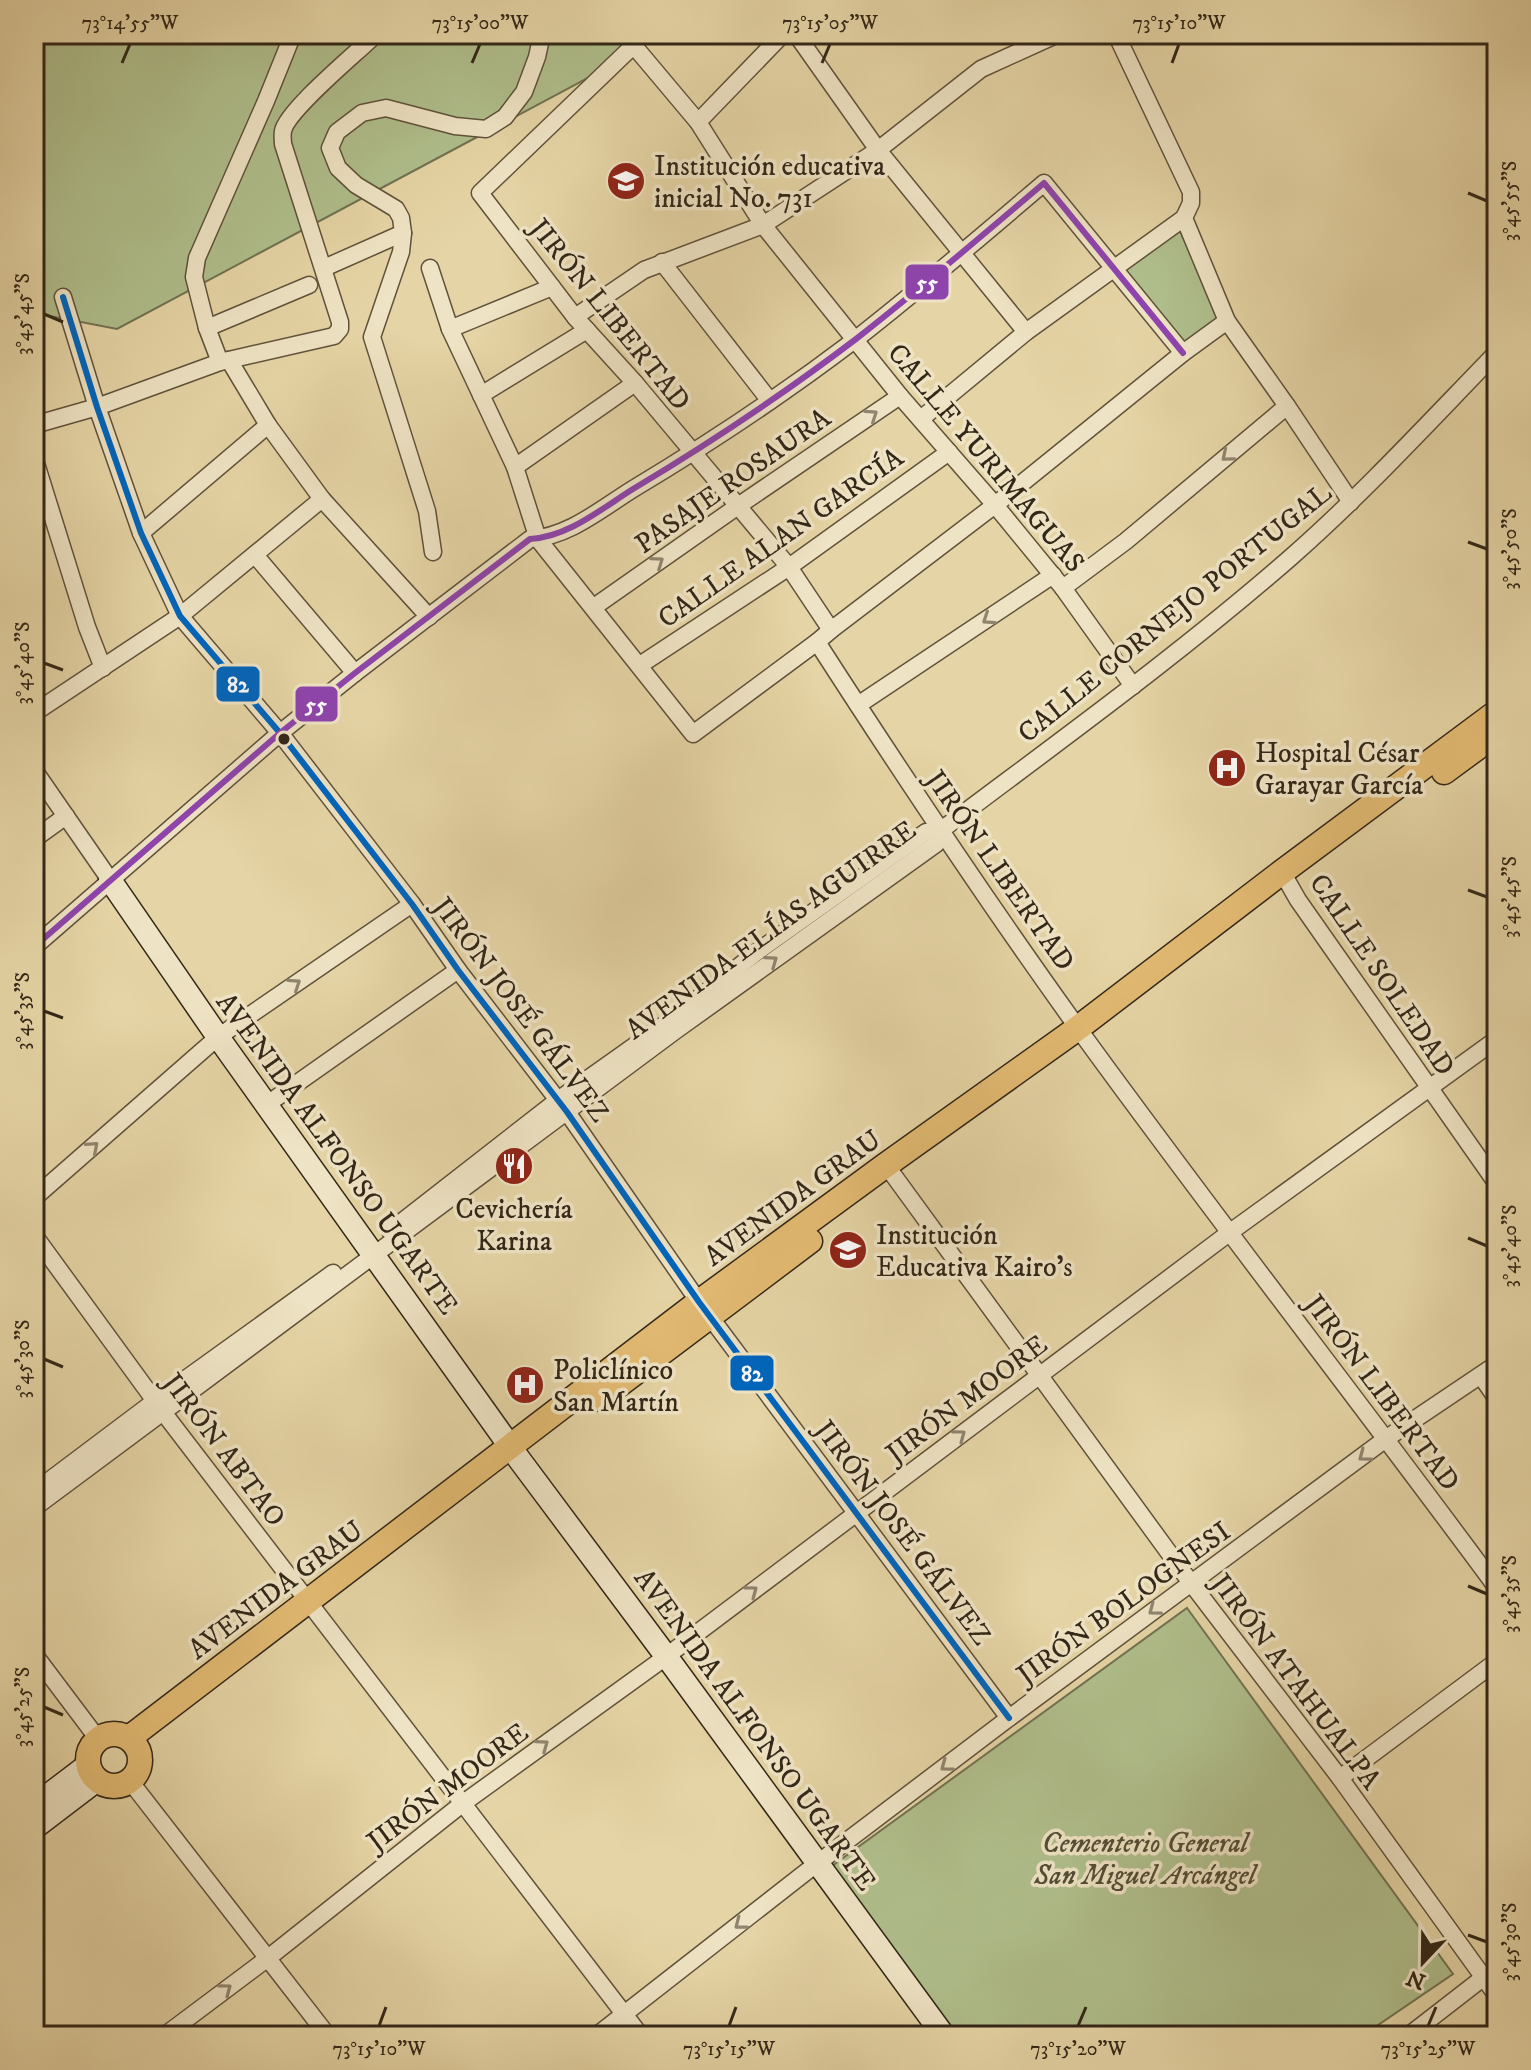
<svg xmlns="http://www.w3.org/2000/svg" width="1531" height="2070" font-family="'IM FELL DW Pica',serif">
	<rect width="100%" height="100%" fill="#e5d4a5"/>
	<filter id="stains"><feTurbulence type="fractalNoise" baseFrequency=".0025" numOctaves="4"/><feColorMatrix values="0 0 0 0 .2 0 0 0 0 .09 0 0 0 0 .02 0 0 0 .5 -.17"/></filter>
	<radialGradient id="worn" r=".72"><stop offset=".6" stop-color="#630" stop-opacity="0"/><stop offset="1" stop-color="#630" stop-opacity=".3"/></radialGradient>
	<g fill="#afbe8b" stroke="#717252" stroke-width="2">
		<path d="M34 34H662L616 63 117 329 34 313Z"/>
		<path d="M1179 228 1219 319 1183 345 1123 267Z"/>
		<path d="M1187 1608 1453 1974 1362 2036H958L832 1866Z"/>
	</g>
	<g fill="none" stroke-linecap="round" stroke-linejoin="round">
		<defs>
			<g id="street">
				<path d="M624 34 698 122 763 225 900 396 995 505 1063 588 1133 686"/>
				<path d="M643 34 633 46 480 193 575 317 635 383 789 567 831 630 817 642C904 777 993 911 1088 1042 1222 1226 1362 1405 1497 1588"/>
				<path d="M796 34 878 150 1026 332"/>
				<path d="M1116 34 1191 192V203L1184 218 1227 321 1287 406 1351 502"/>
				<path d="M698 122 783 34"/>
				<path d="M662 262 770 401"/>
				<path d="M324 268 403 233"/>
				<path d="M430 268 450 329 515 467 538 539 693 734 817 642"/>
				<path d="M63 297 97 407 141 533 180 616 280 733 412 904 458 970 567 1112 699 1302 1009 1718"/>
				<path d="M575 317 644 270 763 225 878 150 981 69 1058 34"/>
				<path d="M207 328 309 285"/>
				<path d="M450 329 552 287"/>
				<path d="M229 360 268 425 322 499 429 617"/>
				<path d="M220 362 207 328 194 277 197 258 266 101 293 34"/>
				<path d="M481 395 587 330"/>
				<path d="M922 418 1026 332 1184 218"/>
				<path d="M34 425 97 407 220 362 334 336 340 329V322L283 144C283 140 282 136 283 131 287 110 358 52 376 34"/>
				<path d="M34 457 87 627 103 668"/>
				<path d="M515 467 635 383"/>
				<path d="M141 533 268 425"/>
				<path d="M433 552 427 511 372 337 401 252 403 233 401 218 396 209 356 185 338 168 330 148 337 132 362 113 386 108 455 126 486 129 505 117 524 92 537 57 542 34"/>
				<path d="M255 555 355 673"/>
				<path d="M1063 588 1126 541 1287 406"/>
				<path d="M594 607 738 506 900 396"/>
				<path d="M831 630 995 505 1183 353 1227 321"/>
				<path d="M640 665 789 567 949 452"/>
				<path d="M858 705 1053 575"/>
				<path d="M34 713 180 616 322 499"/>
				<path d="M34 770 110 880"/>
				<path d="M940 831C1058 742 1179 655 1290 558 1363 494 1429 422 1497 352"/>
				<path d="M34 839 66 816"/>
				<path d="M1282 872 1298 900 1497 1184"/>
				<path d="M34 947 280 733 355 673 530 539C568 537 601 509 633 489 710 443 785 393 856 339 920 289 982 236 1044 183L1183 353"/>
				<path d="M266 1105 458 970"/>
				<path d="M886 1165 1191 1583 1340 1778 1497 1996"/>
				<path d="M34 1198 218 1037 412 904"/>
				<path d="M390 1231 558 1100 668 1022 761 949 926 832 940 831"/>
				<path d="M34 1235 163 1412 641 2036"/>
				<path d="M1481 1376 1497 1399"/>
				<path d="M34 1492 155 1401 333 1273"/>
				<path d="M34 1508 675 1031 936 844 940 831"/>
				<path d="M34 1654 98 1739"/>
				<path d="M1340 1778 1497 1661"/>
				<path d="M130 1781 328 2036"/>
				<path d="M164 2036 268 1958 462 1804 656 1664 1229 1233 1497 1039"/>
				<path d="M596 2036 806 1872 1009 1718 1387 1438 1497 1364"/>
				<path d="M1408 2036 1497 1967"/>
			</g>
			<g id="secondary">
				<path d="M110 880 218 1037 519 1459 666 1656 944 2036"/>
				<path d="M34 1806 88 1765"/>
				<path d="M34 1828 97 1780"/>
			</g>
			<g id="primary">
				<path d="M1444 772 1497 733"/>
				<path d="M600 1399 810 1241"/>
				<circle cx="114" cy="1760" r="26"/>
				<path d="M129 1738 699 1302 886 1165 1078 1028 1282 872 1497 712"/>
			</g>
		</defs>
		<use href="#street" stroke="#60523b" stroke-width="19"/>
		<use href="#secondary" stroke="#332718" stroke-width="25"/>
		<use href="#primary" stroke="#332718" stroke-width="27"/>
		<use href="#street" stroke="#eee3c4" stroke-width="16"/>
		<use href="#secondary" stroke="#eee3c4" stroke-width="22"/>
		<use href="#primary" stroke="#e2ba72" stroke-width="24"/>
		<defs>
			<path id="bus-1" d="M63 297 97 407 141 533 180 616 280 733 412 904 458 970 567 1112 699 1302 1009 1718"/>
			<path id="bus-2" d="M34 947 280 733 355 673 530 539C568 537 601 509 633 489 710 443 785 393 856 339 920 289 982 236 1044 183L1183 353"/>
		</defs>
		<use href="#bus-1" stroke="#eee3c4" stroke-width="12"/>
		<use href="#bus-2" stroke="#eee3c4" stroke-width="12"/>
		<use href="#bus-1" stroke="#0065bd" stroke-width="6"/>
		<use href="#bus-2" stroke="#8e44ad" stroke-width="6"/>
	</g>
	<defs><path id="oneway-chevron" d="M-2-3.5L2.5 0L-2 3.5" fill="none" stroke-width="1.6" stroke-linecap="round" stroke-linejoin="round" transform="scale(2)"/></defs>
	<g stroke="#90856e">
		<use href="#oneway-chevron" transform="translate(872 415) rotate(-34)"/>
		<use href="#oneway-chevron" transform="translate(1227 456) rotate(140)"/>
		<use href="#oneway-chevron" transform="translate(658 562) rotate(-35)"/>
		<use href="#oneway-chevron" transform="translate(988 619) rotate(146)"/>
		<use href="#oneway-chevron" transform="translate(772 961) rotate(-36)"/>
		<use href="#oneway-chevron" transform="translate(295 984) rotate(-34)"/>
		<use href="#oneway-chevron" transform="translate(93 1147) rotate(-41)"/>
		<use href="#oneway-chevron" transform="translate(960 1435) rotate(-37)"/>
		<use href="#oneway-chevron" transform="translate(1364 1456) rotate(143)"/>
		<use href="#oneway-chevron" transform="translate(752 1591) rotate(-37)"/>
		<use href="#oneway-chevron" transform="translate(1154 1610) rotate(143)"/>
		<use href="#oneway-chevron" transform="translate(543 1745) rotate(-36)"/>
		<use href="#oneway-chevron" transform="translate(946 1766) rotate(143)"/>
		<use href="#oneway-chevron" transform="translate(740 1924) rotate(142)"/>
		<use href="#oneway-chevron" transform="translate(226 1989) rotate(-37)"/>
	</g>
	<path fill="none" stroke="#332718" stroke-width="3" d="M122 63 130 44M472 63 480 44M822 63 830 44M1172 63 1179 44M1468 193 1487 201M44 314 63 322M1468 542 1487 549M44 663 63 670M1468 890 1487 897M44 1011 63 1018M1468 1238 1487 1246M44 1359 63 1367M1468 1586 1487 1594M44 1707 63 1715M1468 1935 1487 1942M379 2026 386 2007M729 2026 736 2007M1078 2026 1086 2007M1428 2026 1436 2007"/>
	<defs>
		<symbol id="school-disc" viewBox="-11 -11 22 22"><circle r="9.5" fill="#8f2418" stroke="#eee3c4"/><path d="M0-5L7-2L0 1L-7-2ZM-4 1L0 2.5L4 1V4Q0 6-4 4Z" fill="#fff"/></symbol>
		<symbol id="hospital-disc" viewBox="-11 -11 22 22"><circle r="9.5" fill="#8f2418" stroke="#eee3c4"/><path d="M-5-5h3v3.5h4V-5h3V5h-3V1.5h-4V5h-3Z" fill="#fff"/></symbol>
		<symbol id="restaurant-disc" viewBox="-11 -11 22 22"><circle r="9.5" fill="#8f2418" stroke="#eee3c4"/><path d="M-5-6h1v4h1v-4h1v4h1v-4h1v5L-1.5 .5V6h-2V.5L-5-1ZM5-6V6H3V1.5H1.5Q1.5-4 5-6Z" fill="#fff"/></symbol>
	</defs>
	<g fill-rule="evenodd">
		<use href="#school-disc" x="604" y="159" width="44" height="44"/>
		<use href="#hospital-disc" x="1205" y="746" width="44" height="44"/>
		<use href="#restaurant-disc" x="492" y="1144" width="44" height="44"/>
		<use href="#school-disc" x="826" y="1228" width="44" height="44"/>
		<use href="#hospital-disc" x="503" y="1363" width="44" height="44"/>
	</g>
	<circle fill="#332718" stroke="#eee3c4" stroke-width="3" cx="284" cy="739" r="7"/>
	<g text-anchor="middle" stroke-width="7" stroke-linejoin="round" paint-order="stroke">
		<g font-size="28" fill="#332718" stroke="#eee3c4" text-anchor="start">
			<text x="654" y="175">Institución educativa<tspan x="654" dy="32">inicial No. 731</tspan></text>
			<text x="1255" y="762">Hospital César<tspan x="1255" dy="32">Garayar García</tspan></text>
			<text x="514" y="1218" text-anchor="middle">Cevichería<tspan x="514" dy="32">Karina</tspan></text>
			<text x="876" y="1244">Institución<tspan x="876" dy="32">Educativa Kairo's</tspan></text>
			<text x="553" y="1379">Policlínico<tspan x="553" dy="32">San Martín</tspan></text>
		</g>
		<g font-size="28" fill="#332718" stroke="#eee3c4">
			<text transform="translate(611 314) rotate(51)" y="10">JIRÓN LIBERTAD</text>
			<text transform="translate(987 457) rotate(50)" y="10">CALLE YURIMAGUAS</text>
			<text transform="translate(732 480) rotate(-35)" y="10">PASAJE ROSAURA</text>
			<text transform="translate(780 537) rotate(-35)" y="10">CALLE ALAN GARCÍA</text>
			<text transform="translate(1174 612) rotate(-39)" y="10">CALLE CORNEJO PORTUGAL</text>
			<text transform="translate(1001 870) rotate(55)" y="10">JIRÓN LIBERTAD</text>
			<text transform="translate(770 929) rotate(-36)" y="10">AVENIDA ELÍAS AGUIRRE</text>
			<text transform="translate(1383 974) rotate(56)" y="10">CALLE SOLEDAD</text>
			<text transform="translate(522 1009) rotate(53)" y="10">JIRÓN JOSÉ GÁLVEZ</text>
			<text transform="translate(338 1153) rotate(54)" y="10">AVENIDA ALFONSO UGARTE</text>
			<text transform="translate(792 1197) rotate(-36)" y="10">AVENIDA GRAU</text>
			<text transform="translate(1383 1392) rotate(53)" y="10">JIRÓN LIBERTAD</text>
			<text transform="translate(966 1398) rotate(-37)" y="10">JIRÓN MOORE</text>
			<text transform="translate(225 1449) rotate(53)" y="10">JIRÓN ABTAO</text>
			<text transform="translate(904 1532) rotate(53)" y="10">JIRÓN JOSÉ GÁLVEZ</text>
			<text transform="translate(275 1589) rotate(-37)" y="10">AVENIDA GRAU</text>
			<text transform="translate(1123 1602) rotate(-36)" y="10">JIRÓN BOLOGNESI</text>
			<text transform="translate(1297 1681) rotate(53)" y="10">JIRÓN ATAHUALPA</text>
			<text transform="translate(756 1729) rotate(54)" y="10">AVENIDA ALFONSO UGARTE</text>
			<text transform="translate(447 1786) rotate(-37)" y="10">JIRÓN MOORE</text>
		</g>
		<g font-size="28" font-style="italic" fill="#524d35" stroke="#eee3c4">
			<text x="1145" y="1852">Cementerio General<tspan x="1145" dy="32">San Miguel Arcángel</tspan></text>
		</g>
	</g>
	<g stroke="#eee3c4" stroke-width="3">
		<rect x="904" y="263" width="46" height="38" rx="8" fill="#8e44ad"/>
		<rect x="215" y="665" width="46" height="38" rx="8" fill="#0065bd"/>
		<rect x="294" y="685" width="45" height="38" rx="8" fill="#8e44ad"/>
		<rect x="729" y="1354" width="46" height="38" rx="8" fill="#0065bd"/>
	</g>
	<g font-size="22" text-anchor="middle" font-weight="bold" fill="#fff">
		<text x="927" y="290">55</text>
		<text x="238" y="692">82</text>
		<text x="316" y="712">55</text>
		<text x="752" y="1381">82</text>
	</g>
	<rect width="1531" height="2070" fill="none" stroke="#e5d4a5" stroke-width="88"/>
	<g transform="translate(1423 1962) rotate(202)" stroke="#eee3c4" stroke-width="6" paint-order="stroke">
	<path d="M0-6L14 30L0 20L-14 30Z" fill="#332718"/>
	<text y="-12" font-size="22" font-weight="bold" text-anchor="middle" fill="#332718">N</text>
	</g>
	<rect x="44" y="44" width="1443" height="1982" fill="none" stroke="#332718" stroke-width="3"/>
	<g font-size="20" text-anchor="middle" fill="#332718">
		<text x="130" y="29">73°14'55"W</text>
		<text x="480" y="29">73°15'00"W</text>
		<text x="830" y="29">73°15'05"W</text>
		<text x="1179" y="29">73°15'10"W</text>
		<text transform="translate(1509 201) rotate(-90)" y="7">3°45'55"S</text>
		<text transform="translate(22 314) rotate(-90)" y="7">3°45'45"S</text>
		<text transform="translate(1509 549) rotate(-90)" y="7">3°45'50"S</text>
		<text transform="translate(22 663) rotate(-90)" y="7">3°45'40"S</text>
		<text transform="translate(1509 897) rotate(-90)" y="7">3°45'45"S</text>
		<text transform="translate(22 1011) rotate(-90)" y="7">3°45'35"S</text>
		<text transform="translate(1509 1246) rotate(-90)" y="7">3°45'40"S</text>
		<text transform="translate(22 1359) rotate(-90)" y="7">3°45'30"S</text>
		<text transform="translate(1509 1594) rotate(-90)" y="7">3°45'35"S</text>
		<text transform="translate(22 1707) rotate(-90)" y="7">3°45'25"S</text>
		<text transform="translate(1509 1942) rotate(-90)" y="7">3°45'30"S</text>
		<text x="379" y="2055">73°15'10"W</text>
		<text x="729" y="2055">73°15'15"W</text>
		<text x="1078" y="2055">73°15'20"W</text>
		<text x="1428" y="2055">73°15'25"W</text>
	</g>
	<rect width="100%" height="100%" filter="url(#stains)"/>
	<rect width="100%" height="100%" fill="url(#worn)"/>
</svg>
